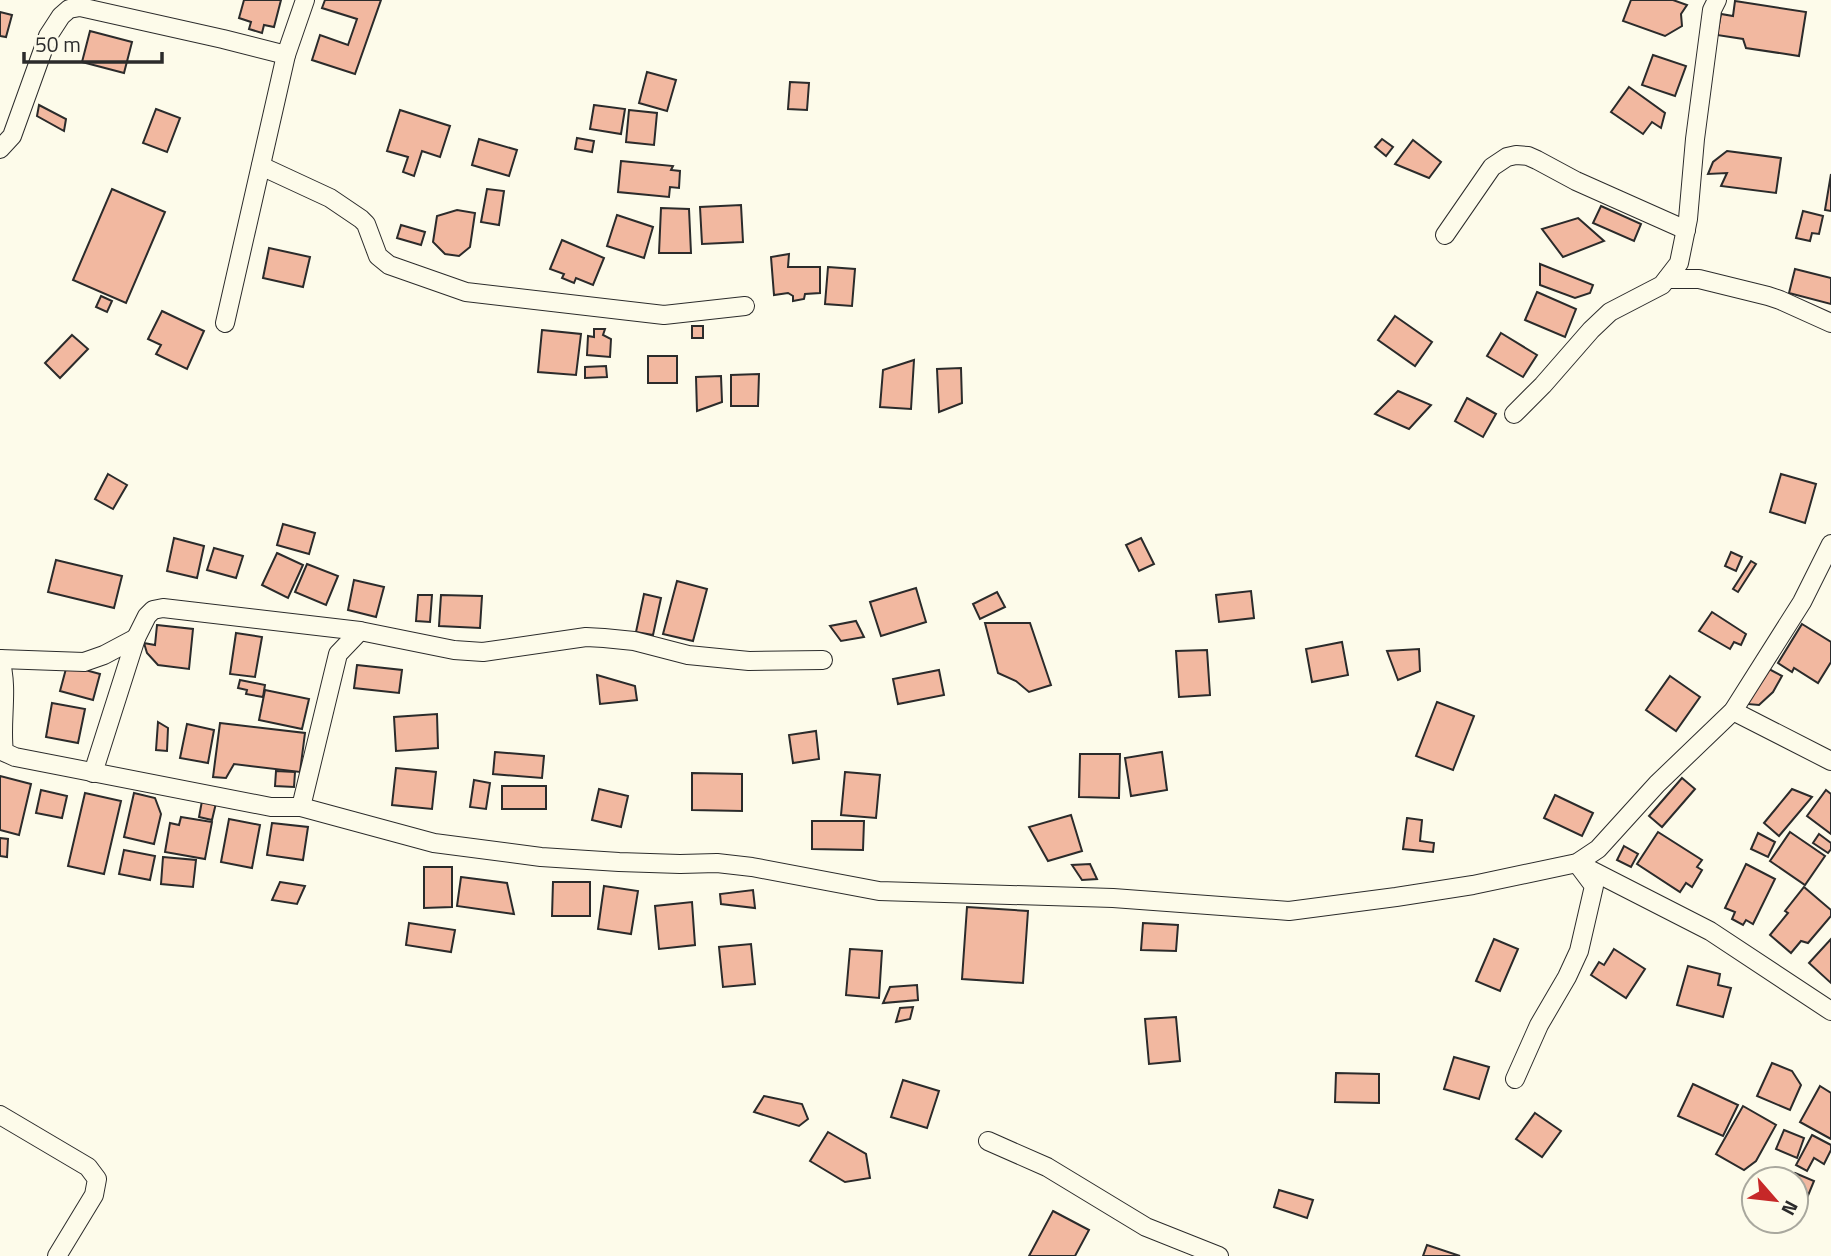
<svg xmlns="http://www.w3.org/2000/svg" width="1831" height="1256" font-family="'Titillium Web',sans-serif">
	<rect width="100%" height="100%" fill="#fdfbea"/>
	<g fill="#f2b8a0" stroke="#2b2b2b" stroke-width="2">
		<path d="M244 0H281L274 27 264 25 262 33 249 29 251 22 239 18Z"/>
		<path d="M325 0H381L355 74 312 60 320 35 348 45 357 19 322 8Z"/>
		<path d="M1631 0H1673L1687 5 1681 14 1682 26 1665 36 1623 21Z"/>
		<path d="M1735 1 1806 12 1799 56 1746 48 1743 39 1717 35 1721 14 1733 16Z"/>
		<path d="M0 12 12 15 6 37 0 36Z"/>
		<path d="M90 31 132 42 124 73 82 62Z"/>
		<path d="M1653 55 1686 66 1675 96 1642 85Z"/>
		<path d="M647 72 676 80 667 111 639 103Z"/>
		<path d="M790 82 809 83 807 110 788 109Z"/>
		<path d="M1629 87 1665 113 1661 128 1652 122 1643 134 1611 112Z"/>
		<path d="M39 105 66 119 64 131 37 116Z"/>
		<path d="M594 105 625 109 621 134 590 129Z"/>
		<path d="M156 109 180 118 167 152 143 143Z"/>
		<path d="M400 110 450 126 440 157 422 151 414 176 403 172 408 157 387 151Z"/>
		<path d="M629 110 657 113 654 145 626 142Z"/>
		<path d="M577 138 594 141 592 152 575 149Z"/>
		<path d="M479 139 517 150 509 176 472 165Z"/>
		<path d="M1382 139 1393 147 1386 156 1375 147Z"/>
		<path d="M1413 140 1441 162 1429 178 1395 164Z"/>
		<path d="M1727 151 1781 158 1776 193 1721 186 1727 173 1708 174 1713 162Z"/>
		<path d="M621 161 673 166 671 170 680 171 679 188 670 187 669 197 618 192Z"/>
		<path d="M1831 174V211L1825 210Z"/>
		<path d="M112 189 165 212 126 303 73 280Z"/>
		<path d="M487 189 504 191 499 225 481 222Z"/>
		<path d="M741 205 743 242 702 244 700 207Z"/>
		<path d="M1601 206 1641 224 1634 241 1593 223Z"/>
		<path d="M661 208 689 209 691 253H659Z"/>
		<path d="M457 210 475 213 470 247 459 256 445 254 433 242 437 216Z"/>
		<path d="M1803 211 1823 216 1819 234 1812 233 1810 241 1796 238Z"/>
		<path d="M617 215 653 227 644 258 607 246Z"/>
		<path d="M1578 218 1604 241 1563 257 1542 229Z"/>
		<path d="M401 225 425 232 421 245 397 238Z"/>
		<path d="M562 240 604 258 593 285 576 278 574 283 562 278 564 274 550 269Z"/>
		<path d="M269 248 310 257 303 287 263 278Z"/>
		<path d="M789 254 788 267H820V293L805 294 804 299 793 301V296L788 293 774 295 771 257Z"/>
		<path d="M1540 264 1593 285 1590 293 1575 298 1540 285Z"/>
		<path d="M828 267 855 269 852 306 825 304Z"/>
		<path d="M1795 269 1831 278V304L1789 293Z"/>
		<path d="M1537 292 1576 309 1565 337 1525 320Z"/>
		<path d="M101 296 112 301 107 312 96 307Z"/>
		<path d="M162 311 204 331 187 369 156 354 161 345 148 339Z"/>
		<path d="M1395 316 1432 342 1415 366 1378 340Z"/>
		<rect x="692" y="326" width="11" height="12"/>
		<path d="M594 329H605L603 335 611 339 610 357 587 355 588 336 594 337Z"/>
		<path d="M542 330 581 334 576 375 538 372Z"/>
		<path d="M1501 333 1537 355 1523 377 1487 356Z"/>
		<path d="M72 335 88 349 60 378 45 363Z"/>
		<rect x="648" y="356" width="29" height="27"/>
		<path d="M914 360 911 409 880 407 883 370Z"/>
		<path d="M606 366 607 377 585 378V367Z"/>
		<path d="M961 368 962 403 939 412 937 369Z"/>
		<path d="M759 374 758 406H731V375Z"/>
		<path d="M721 376 722 402 697 411 696 377Z"/>
		<path d="M1398 391 1431 405 1409 429 1375 414Z"/>
		<path d="M1467 398 1496 414 1483 437 1455 421Z"/>
		<path d="M108 474 127 485 113 509 95 499Z"/>
		<path d="M1781 474 1816 484 1805 523 1770 512Z"/>
		<path d="M283 524 315 533 309 554 277 545Z"/>
		<path d="M174 538 204 546 197 578 167 571Z"/>
		<path d="M1141 538 1154 564 1139 571 1126 545Z"/>
		<path d="M214 548 243 556 236 578 207 570Z"/>
		<path d="M1731 552 1742 557 1736 571 1725 566Z"/>
		<path d="M277 553 303 565 288 598 262 585Z"/>
		<path d="M56 560 122 576 114 608 48 592Z"/>
		<path d="M1751 561 1756 564 1738 592 1733 589Z"/>
		<path d="M307 564 338 576 326 605 295 592Z"/>
		<path d="M354 580 384 587 376 617 348 610Z"/>
		<path d="M677 581 707 589 693 641 663 634Z"/>
		<path d="M916 588 926 622 881 636 870 602Z"/>
		<path d="M1251 591 1254 618 1219 622 1216 595Z"/>
		<path d="M997 592 1005 607 980 619 973 604Z"/>
		<path d="M644 594 661 598 653 635 636 632Z"/>
		<path d="M418 595H432L430 622 416 621Z"/>
		<path d="M441 595 482 596 480 628 439 626Z"/>
		<path d="M1712 612 1746 634 1741 645 1734 642 1730 649 1699 631Z"/>
		<path d="M856 621 864 637 841 641 830 626Z"/>
		<path d="M985 623H1030L1051 685 1029 692 1016 681 998 673Z"/>
		<path d="M1802 624 1831 642V662L1818 683 1794 668 1792 672 1778 663Z"/>
		<path d="M157 625 193 629 189 669 158 665 147 653 144 643 155 645Z"/>
		<path d="M236 633 262 637 255 677 230 674Z"/>
		<path d="M1342 642 1348 675 1312 682 1306 649Z"/>
		<path d="M1419 649 1420 671 1398 680 1387 651Z"/>
		<path d="M1207 650 1210 695 1179 697 1176 651Z"/>
		<path d="M67 665 100 674 93 700 60 691Z"/>
		<path d="M357 665 402 670 399 693 354 688Z"/>
		<path d="M1767 668 1782 676 1773 692 1759 705 1747 704Z"/>
		<path d="M939 670 944 695 898 704 893 679Z"/>
		<path d="M597 675 635 686 637 700 600 704Z"/>
		<path d="M1670 676 1700 697 1676 731 1646 710Z"/>
		<path d="M240 680 265 685 263 697 246 694 247 690 238 688Z"/>
		<path d="M265 690 309 699 302 729 259 720Z"/>
		<path d="M1437 702 1474 716 1453 770 1416 756Z"/>
		<path d="M52 703 85 709 78 743 46 737Z"/>
		<path d="M437 714 438 748 396 751 394 717Z"/>
		<path d="M158 722 168 728 167 751 156 750Z"/>
		<path d="M220 723 305 733 300 772 234 764 226 778 213 777Z"/>
		<path d="M187 724 214 730 208 763 180 758Z"/>
		<path d="M816 731 819 759 793 763 789 735Z"/>
		<path d="M495 752 544 756 542 778 493 774Z"/>
		<path d="M1162 752 1167 790 1131 796 1125 758Z"/>
		<path d="M1080 754H1120L1119 798 1079 797Z"/>
		<path d="M396 768 436 772 432 809 392 805Z"/>
		<path d="M276 771 295 772 294 787 275 786Z"/>
		<path d="M845 772 880 775 876 818 841 815Z"/>
		<path d="M692 773 742 774V811L692 810Z"/>
		<path d="M0 776 31 784 19 835 0 830Z"/>
		<path d="M1682 778 1695 789 1662 827 1649 816Z"/>
		<path d="M474 780 490 783 486 809 470 807Z"/>
		<rect x="502" y="786" width="44" height="23"/>
		<path d="M599 789 628 796 621 827 592 820Z"/>
		<path d="M1792 789 1812 797 1779 836 1764 823Z"/>
		<path d="M41 790 67 796 62 818 36 813Z"/>
		<path d="M1826 790 1831 794V834L1807 816Z"/>
		<path d="M85 793 121 801 104 874 68 866Z"/>
		<path d="M134 793 155 798 161 814 154 844 124 837Z"/>
		<path d="M1555 795 1593 813 1582 836 1544 818Z"/>
		<path d="M202 801 216 803 212 820 199 817Z"/>
		<path d="M1071 815 1082 851 1048 861 1029 827Z"/>
		<path d="M181 817 212 822 205 859 165 852 170 823 179 825Z"/>
		<path d="M1407 818 1422 820 1420 841 1434 843 1433 852 1403 849Z"/>
		<path d="M229 819 260 825 252 868 221 862Z"/>
		<path d="M812 821H864L863 850 812 849Z"/>
		<path d="M272 823 308 827 303 860 267 855Z"/>
		<path d="M1658 832 1702 860 1697 867 1702 870 1692 887 1686 883 1680 892 1637 864Z"/>
		<path d="M1790 832 1825 856 1805 885 1770 861Z"/>
		<path d="M1758 833 1775 842 1768 857 1751 849Z"/>
		<path d="M1819 834 1831 843V849L1828 853 1813 843Z"/>
		<path d="M0 838 8 839 7 857 0 856Z"/>
		<path d="M1624 846 1638 854 1631 867 1617 860Z"/>
		<path d="M124 850 155 856 150 880 119 874Z"/>
		<path d="M163 857 196 860 193 887 161 884Z"/>
		<path d="M1090 864 1097 879 1082 880 1072 865Z"/>
		<path d="M1746 864 1775 879 1753 924 1746 920 1743 925 1732 919 1735 912 1725 908Z"/>
		<path d="M424 867H452V907L424 908Z"/>
		<path d="M461 877 507 883 514 914 457 906Z"/>
		<path d="M280 882 305 886 297 904 272 900Z"/>
		<path d="M553 882H590V916H552Z"/>
		<path d="M604 886 638 891 631 934 598 929Z"/>
		<path d="M1804 887 1831 910V916L1808 943 1801 941 1791 953 1770 935 1788 913 1785 911Z"/>
		<path d="M753 890 755 908 721 904 720 894Z"/>
		<path d="M692 902 695 945 659 949 655 906Z"/>
		<path d="M967 907 1028 911 1023 983 962 979Z"/>
		<path d="M409 923 455 930 451 952 406 945Z"/>
		<path d="M1143 923 1178 925 1176 951 1141 950Z"/>
		<path d="M1494 939 1518 949 1500 991 1476 981Z"/>
		<path d="M1831 939V983L1809 963Z"/>
		<path d="M751 944 755 984 723 987 719 947Z"/>
		<path d="M850 949 882 951 879 998 846 995Z"/>
		<path d="M1614 949 1645 969 1626 998 1591 975 1599 962 1604 965Z"/>
		<path d="M1688 966 1720 974 1718 985 1731 988 1723 1017 1677 1005Z"/>
		<path d="M917 985 918 1000 883 1003 890 987Z"/>
		<path d="M913 1007 910 1019 896 1022 900 1008Z"/>
		<path d="M1176 1017 1180 1061 1149 1064 1145 1019Z"/>
		<path d="M1454 1057 1489 1067 1479 1099 1444 1089Z"/>
		<path d="M1772 1063 1792 1071 1801 1085 1790 1110 1757 1096Z"/>
		<path d="M1336 1073 1379 1074V1103L1335 1102Z"/>
		<path d="M903 1080 939 1091 927 1128 891 1117Z"/>
		<path d="M1693 1084 1738 1105 1723 1136 1678 1116Z"/>
		<path d="M1820 1086 1831 1093V1139L1800 1122Z"/>
		<path d="M764 1096 802 1104 808 1119 799 1126 754 1112Z"/>
		<path d="M1743 1106 1776 1125 1756 1161 1744 1170 1716 1154Z"/>
		<path d="M1535 1113 1561 1131 1542 1157 1516 1139Z"/>
		<path d="M1784 1130 1804 1138 1797 1158 1776 1149Z"/>
		<path d="M828 1132 866 1154 870 1178 845 1182 810 1161Z"/>
		<path d="M1812 1135 1831 1145V1150L1824 1164 1814 1158 1807 1171 1796 1165Z"/>
		<path d="M1795 1173 1814 1181 1798 1220H1796V1179H1792Z"/>
		<path d="M1279 1190 1313 1200 1307 1218 1274 1207Z"/>
		<path d="M1053 1211 1089 1230 1075 1256H1029Z"/>
		<path d="M1427 1245 1460 1256H1423Z"/>
	</g>
	<g fill="none" stroke-linecap="round" stroke-linejoin="round">
		<defs>
			<g id="minor">
				<path d="M0 149 12 136 48 36 61 16 69 9 80 7 223 39 286 55"/>
				<path d="M261 166 330 198 361 219 366 224 378 256 389 265 466 292 664 315 745 306"/>
				<path d="M1445 235 1492 167 1507 157 1516 155 1528 156 1537 160 1576 181 1686 230"/>
				<path d="M1667 279H1699L1768 296 1780 300 1831 323"/>
				<path d="M225 323 286 55 305 0"/>
				<path d="M1514 414 1543 385 1591 330 1610 312 1662 285 1679 263 1688 219 1695 139 1712 10 1717 0"/>
				<path d="M0 659C9 690 0 721 4 752L15 757 271 807H301L434 843 541 857 619 862 680 864 717 863 752 867 879 891 1113 898 1289 911 1396 897 1473 885 1577 863 1598 849 1657 784 1733 711 1802 602 1831 544"/>
				<path d="M0 659 84 662 104 655 136 638"/>
				<path d="M1733 711 1831 761"/>
				<path d="M93 773 136 638 147 616 153 610 163 608 360 631 454 650 483 652 586 637 604 638 634 641 688 655 749 661 823 660"/>
				<path d="M301 807 338 654 360 631"/>
				<path d="M1577 863 1710 931 1831 1011"/>
				<path d="M1515 1079 1539 1025 1567 977 1579 951 1594 886 1579 866"/>
				<path d="M0 1115 88 1167 97 1179 94 1195 57 1256"/>
				<path d="M988 1141 1047 1167 1146 1227 1219 1256"/>
			</g>
		</defs>
		<use href="#minor" stroke="#2b2b2b" stroke-width="20"/>
		<use href="#minor" stroke="#fdfbea" stroke-width="18"/>
	</g>
	<g transform="translate(1775 1200) rotate(118)"><circle r="33" fill="#fdfbea" stroke="#a9a89e" stroke-width="2"/>
	<path d="M0-5L12 26L0 18L-12 26Z" fill="#c62828"/>
	<text y="-10" font-size="19" font-weight="bold" text-anchor="middle" fill="#2b2b2b">N</text>
	</g>
	<path d="M24 52v10h138v-10" fill="none" stroke="#2b2b2b" stroke-width="3.5"/>
	<text x="35" y="52" font-size="21" fill="#2b2b2b" stroke="#fdfbea" stroke-width="5" paint-order="stroke">50 m</text>
</svg>
